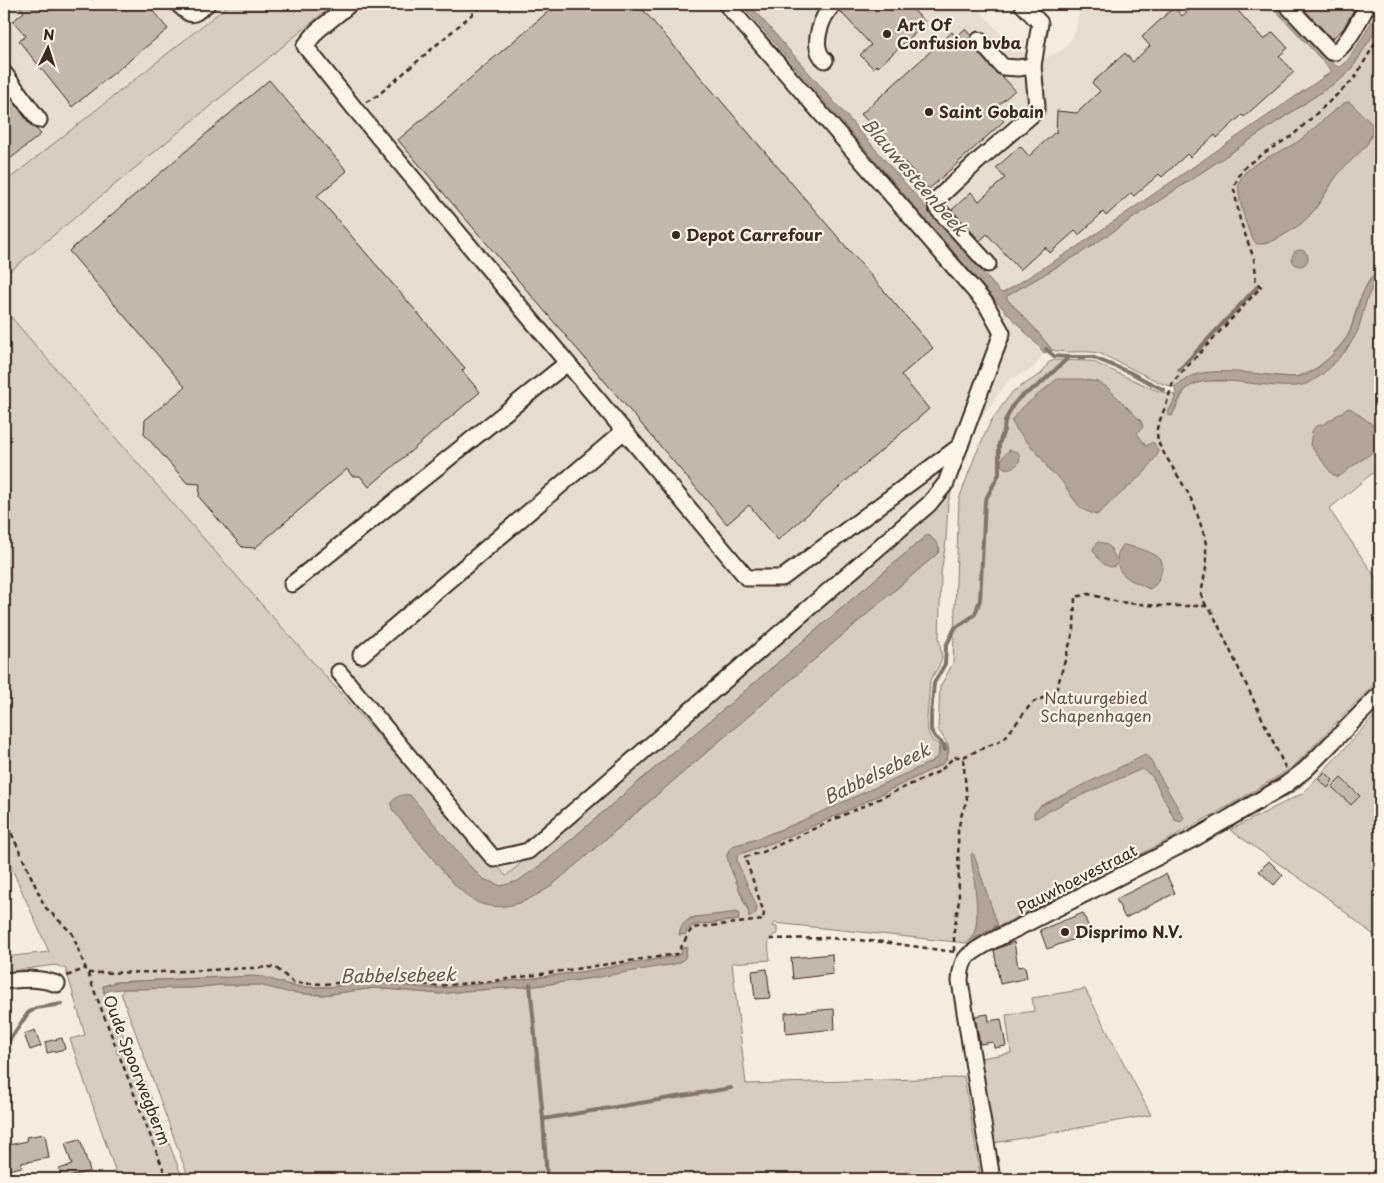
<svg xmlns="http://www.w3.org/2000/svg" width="1384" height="1183" font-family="'Playpen Sans',sans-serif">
	<rect width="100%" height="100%" fill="#f4eddd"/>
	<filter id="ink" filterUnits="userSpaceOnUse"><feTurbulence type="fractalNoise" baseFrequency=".02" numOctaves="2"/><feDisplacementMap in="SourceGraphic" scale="10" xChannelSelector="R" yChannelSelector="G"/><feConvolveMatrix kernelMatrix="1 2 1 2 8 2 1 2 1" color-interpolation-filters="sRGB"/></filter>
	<g filter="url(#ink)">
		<g fill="#e5ddce">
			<path d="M4 4H230L4 183Z"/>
			<path d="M334 4H741L993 298 1043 351 1044 353 1034 367 1030 370 1012 378 1006 383 983 415 975 431 952 489 506 876 373 730 141 468 4 309V276Z"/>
			<path d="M749 4H974L1008 42 1019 50 1030 56 1044 58 1055 54 1066 47 1072 38 1076 29 1079 11 1076 4H1380V6L1351 56 1342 66 1078 246 1003 293 1000 292 985 276 938 220Z"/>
		</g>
		<g fill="#d6cdbd" stroke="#887c6e" fill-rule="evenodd">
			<path d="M230 4H334L4 276V183Z"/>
			<path d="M1380 23V269L1371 277 1366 286 1358 303 1349 335 1330 357 1313 371 1295 377 1216 372 1192 376 1174 387 1163 384 1099 353C1083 350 1067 354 1052 350L1035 329 1007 299 1006 296 1081 253 1341 79 1351 70ZM1344 103H1351L1372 124C1375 145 1356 153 1344 166 1331 182 1323 201 1309 216 1299 226 1287 233 1275 240 1268 243 1260 247 1254 240 1249 235 1245 219 1243 212 1239 198 1236 185 1245 172L1299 141Z"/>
			<path d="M1380 279V467L1329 509 1380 584V678L1295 765 1290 769 1225 808 1151 849 966 943 774 923 773 926 777 927V934C765 937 769 950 770 960L732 963 746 1084 953 1078 964 1076 981 1179H189L121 993 124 989 192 988 219 985H259L306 994 323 995 375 988 440 994 465 991 535 986 593 978 685 958 687 948 680 954 676 956 587 971 519 980 442 988H427L369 982 330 987H301L282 983 219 977 116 982 103 986 104 993 146 1085 183 1179H118L70 1039 85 1035 66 969 55 965 4 972V957L49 952 4 851V309C169 500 335 690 506 876L952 489 948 503 946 541 941 573 939 637 942 658 938 668 930 680 927 719 928 732 932 740 939 745 938 756C926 768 900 777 884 784 841 803 798 824 754 840 743 844 729 843 727 856L743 900 751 917 737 861V855L782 839 840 814 941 765 946 761 949 751 948 745 938 729 940 687 953 663 959 499 975 456 991 421 1013 391 1041 374 1049 362 1055 360 1091 361 1158 391 1175 395 1176 397 1168 413V414L1172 416 1185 390 1192 385 1201 382 1209 381H1231L1297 386 1345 352 1357 332 1368 295 1374 284ZM927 535H928L940 549 938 553 550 887 523 902 513 905 465 894 450 878 400 819 469 865 483 879 501 886 519 881 546 861ZM738 913V920L694 925 687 930 686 934 679 935 690 918 696 917Z"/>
			<path d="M1380 710V940L1325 896 1230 830 1303 793Z"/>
			<path d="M1085 989 1151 1115 994 1143 980 1058 1011 1053 1006 1015 1034 1011 1032 998Z"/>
		</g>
		<g fill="#b0a596" stroke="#817466">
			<path d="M741 4H749L1000 292 1003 293 1078 246 1331 72V70L1270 4H1280L1336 66C1338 66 1339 67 1340 67 1350 63 1374 17 1380 6V23L1351 70 1341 79 1081 253 1007 296V299L1035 329 1052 350 1044 353 1041 349 993 298Z"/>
			<path d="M1347 102H1350L1372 124C1375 146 1351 158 1339 173 1326 189 1318 210 1302 223 1296 228 1289 232 1282 236 1274 240 1267 245 1257 244 1249 236 1246 222 1243 212 1241 204 1238 194 1239 185 1240 164 1284 152 1299 141 1314 130 1332 109 1347 102Z"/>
			<circle cx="1300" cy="258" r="8"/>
			<path d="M1380 269V279C1365 293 1364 311 1358 330 1351 347 1324 378 1306 384 1276 394 1209 368 1186 389 1179 396 1176 407 1172 416L1168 415V413L1176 397 1175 387C1181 384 1185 379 1191 376 1211 368 1250 373 1271 375 1284 377 1301 379 1312 372 1323 365 1344 345 1349 333 1360 309 1358 289 1380 269Z"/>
			<path d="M1057 379H1081L1098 382 1107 387 1141 421 1143 427 1137 433 1146 446 1153 442 1158 451V454L1145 472 1098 514 1096 515C1092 513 1088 512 1084 510 1071 502 1064 476 1050 472 1041 452 1022 441 1012 422V419L1022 408Z"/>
			<path d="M1348 408 1352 409 1378 429C1384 448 1369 455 1357 463 1350 467 1345 474 1337 477L1332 474 1310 445 1312 431 1316 426 1324 424Z"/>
			<path d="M1010 450 1018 452C1024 462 1014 470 1004 468L1001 465C1001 458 1004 453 1010 450Z"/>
			<path d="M927 535H929C934 541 942 545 938 553L550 887C531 899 509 911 485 905 463 900 441 868 426 851 415 837 403 823 392 809L391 803C396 796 401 794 410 795L469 865 483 879 501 886 518 881 546 861Z"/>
			<path d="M1098 542C1113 544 1110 550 1117 560L1118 553 1123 545C1132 546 1161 553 1162 563 1163 567 1161 574 1159 578 1157 584 1154 587 1149 589 1136 581 1122 580 1117 564L1113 567C1103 567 1098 558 1093 550L1094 547Z"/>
			<path d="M939 745H948C949 754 947 759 941 765L840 814 782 839 737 855V861L757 907 756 913 749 918 748 909 729 865 727 856 729 850 732 846 751 841 795 824 933 761 940 753Z"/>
			<path d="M1145 755 1149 758 1184 818 1181 822 1175 820 1152 776 1142 769 1066 802 1036 818H1034V813L1040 806Z"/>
			<path d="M972 853 974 855 998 926 969 941C971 937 974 934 975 930 980 914 973 872 971 855Z"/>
			<path d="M738 912 739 920 694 925 687 930 686 934 679 935C681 924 686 920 696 917Z"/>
			<path d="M687 947C686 957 685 961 675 964L593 978 535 986 465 991 440 994 375 988 323 995 306 994 287 992 259 985H219L192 988 124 989 111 990 104 993 103 986 116 982 251 976 264 977 292 986 301 987H330L369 982 427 988H442L519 980 587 971 676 956 682 953V948Z"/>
		</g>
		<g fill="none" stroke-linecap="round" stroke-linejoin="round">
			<g stroke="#817466" stroke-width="4">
				<path d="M1046 349 1054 356 1068 357"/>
				<path d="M1179 370 1257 287"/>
				<path d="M1373 691 1380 683"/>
				<path d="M945 750 944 745 935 737 931 730V714L934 683 945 664 946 646 955 628 969 619 975 614 980 600 985 501 999 474V444L1004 430 1005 421 1013 405 1019 398 1039 385 1069 357H1092L1129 372 1164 390"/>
				<path d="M1298 766 1330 734"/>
				<path d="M1271 803 1294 790 1319 767"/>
				<path d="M1229 809 1286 775"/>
				<path d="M1234 824 1262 808"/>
				<path d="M1214 836 1226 829"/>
				<path d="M1172 841 1215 818"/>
				<path d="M1110 890 1132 878"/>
				<path d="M996 927 1000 928 1005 926"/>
				<path d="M530 984 543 1119 547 1179"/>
				<path d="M4 1048 28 1013 36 1008 62 1004"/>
				<path d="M543 1119 731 1088"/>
			</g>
		</g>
		<g fill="#c3b9aa" stroke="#3b2a1e">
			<path d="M17 4H147L168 29 72 107 19 41 26 36 13 21 24 12Z"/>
			<path d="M557 4H638L933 348 901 375 929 409 778 540 749 505 727 524 398 140Z"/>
			<path d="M843 4H908L926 23 878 67 876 65 873 68 860 55 871 45 840 11Z"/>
			<path d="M1196 4H1232L1264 40 1273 32 1288 48 1279 56 1294 72 1244 117 1242 115 1217 138 1215 135 1190 157 1187 154 1162 177 1159 174 1134 196 1131 193 1106 216 1103 212 1079 235 1075 231 1050 253 1045 247 1020 270 987 234 980 241 952 210 971 192 979 201 1005 178 996 168 1020 146 1029 156 1055 132 1056 133 1057 111 1077 113 1100 91 1092 83 1125 53 1133 62 1150 46 1142 37 1174 7 1182 16Z"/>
			<path d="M1299 4H1357L1343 29 1332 39Z"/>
			<path d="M965 29 971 36 970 41 972 46 996 73 1002 76 1015 90 993 110 1004 121 929 189 861 114 952 32 956 37Z"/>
			<path d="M269 80 347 171 317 196 465 368 462 371 480 392 369 487 360 476H352L347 469 255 548 242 547 199 497 200 484 187 483 144 434 145 420 185 387 69 251Z"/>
			<path d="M4 88 31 126 36 129 41 134 4 164Z"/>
			<path d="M1325 772 1333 780 1328 788 1318 779Z"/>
			<path d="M1341 778 1360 796 1351 805 1332 787Z"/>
			<path d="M1269 861 1283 875 1274 885 1259 871Z"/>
			<path d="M1166 874 1175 893 1125 918 1116 899Z"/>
			<path d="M1083 913 1091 933 1047 949 1040 930Z"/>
			<path d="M1014 942 1018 967 1025 966 1027 978 1000 984 994 950Z"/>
			<path d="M832 954 833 974 793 979 791 958Z"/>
			<path d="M767 969 770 998 755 999 752 971Z"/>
			<path d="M834 1009 835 1029 786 1034 785 1013Z"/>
			<path d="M988 1014 989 1021 1001 1019 1006 1046 994 1048 993 1042 980 1044 975 1016Z"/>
			<path d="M35 1030 41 1046 30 1050 24 1034Z"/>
			<path d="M62 1038 65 1049 47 1053 45 1042Z"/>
			<path d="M45 1134 49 1158 21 1163 22 1167 4 1171V1146L27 1141 26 1137Z"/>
			<path d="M80 1139 90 1171 62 1179 59 1169 72 1165 65 1143Z"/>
		</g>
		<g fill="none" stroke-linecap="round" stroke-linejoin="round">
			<defs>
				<g id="minor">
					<path d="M178 4C193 18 191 16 207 4"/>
					<path d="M350 4 317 31 305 46 355 109 747 578H782L960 446"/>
					<path d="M1286 4 1331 52H1335C1349 43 1360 18 1368 4"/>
					<path d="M979 40 1003 67 1018 68 1033 66"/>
					<path d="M825 60C809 47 822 15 834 4"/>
					<path d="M4 73 39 120"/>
					<path d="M988 264 937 208 936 200 978 161 1035 112 1037 106 1033 66 1040 23 1022 4"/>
					<path d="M292 584 567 363"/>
					<path d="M361 655 624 431"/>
					<path d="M339 672 494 859 528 851 929 504 946 483 1002 333 986 304 726 4"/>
					<path d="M4 981C24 979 38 977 57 984"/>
					<path d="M992 1179 960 981C961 958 967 955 986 944L1195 838 1284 786 1305 770 1380 694"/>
				</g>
			</defs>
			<use href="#minor" stroke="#3b2a1e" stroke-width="19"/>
			<g stroke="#3b2a1e" stroke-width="2.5" stroke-dasharray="5 4" stroke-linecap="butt">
				<path d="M366 102 377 96 484 4"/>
				<path d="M1206 606 1201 594 1206 568V544L1204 535 1195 507 1187 491 1162 450 1158 442 1157 433V428L1167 402 1173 382 1261 287 1255 281 1256 275 1254 259 1240 220 1234 189 1238 176 1247 165 1267 151 1292 136 1354 79 1380 35"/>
				<path d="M4 817 45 907 72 933 167 1179"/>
				<path d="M770 939 829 938 883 942 955 952"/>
				<path d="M954 951V931L959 900 958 830 962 813 967 800 963 757"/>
				<path d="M88 973 162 972 275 967 294 983 325 984 368 980 437 986 494 981 677 954 692 928 763 920 764 913 745 857 763 852 940 771 954 757H963L1004 739 1031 704 1035 701 1051 695 1057 688 1074 629 1075 597 1089 594 1118 602 1159 606H1206L1212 612 1286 769"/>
				<path d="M67 976 86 968"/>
			</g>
			<use href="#minor" stroke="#fcf5e5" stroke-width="15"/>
		</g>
	</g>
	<g fill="#3b2a1e" stroke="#fcf5e5" stroke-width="2">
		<circle cx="887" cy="34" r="5"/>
		<circle cx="929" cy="112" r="5"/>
		<circle cx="676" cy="235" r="5"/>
		<circle cx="1065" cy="932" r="5"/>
	</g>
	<g text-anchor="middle" stroke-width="4.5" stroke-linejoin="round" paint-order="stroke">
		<g font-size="16" font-weight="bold" fill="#3b2a1e" stroke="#fcf5e5" text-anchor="start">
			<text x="897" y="31">Art Of<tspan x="897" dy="18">Confusion bvba</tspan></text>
			<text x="939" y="118">Saint Gobain</text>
			<text x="686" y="241">Depot Carrefour</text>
			<text x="1075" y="938">Disprimo N.V.</text>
		</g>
		<g font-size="16" fill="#625346" stroke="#fcf5e5">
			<text x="1096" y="704">Natuurgebied<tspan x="1096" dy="18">Schapenhagen</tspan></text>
		</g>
		<g font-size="16" fill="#3b2a1e" stroke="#fcf5e5">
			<text transform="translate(1077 879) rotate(-27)" y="6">Pauwhoevestraat</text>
			<text transform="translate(137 1070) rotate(69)" y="6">Oude Spoorwegberm</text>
		</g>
		<g font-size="18" font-style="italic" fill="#645548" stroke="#fcf5e5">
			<text transform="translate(914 177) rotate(49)" y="6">Blauwesteenbeek</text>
			<text transform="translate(877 774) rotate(-26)" y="6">Babbelsebeek</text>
			<text transform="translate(398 976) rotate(-1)" y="6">Babbelsebeek</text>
		</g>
	</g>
	<rect width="1384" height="1183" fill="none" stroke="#fcf5e5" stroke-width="20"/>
	<rect x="10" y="10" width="1364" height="1163" fill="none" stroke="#3b2a1e" stroke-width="2" filter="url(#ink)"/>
	<g transform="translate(48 48) rotate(4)" stroke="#fcf5e5" stroke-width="4" paint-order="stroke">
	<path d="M0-4L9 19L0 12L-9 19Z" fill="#3b2a1e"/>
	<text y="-8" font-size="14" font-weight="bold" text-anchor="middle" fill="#3b2a1e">N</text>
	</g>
</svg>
